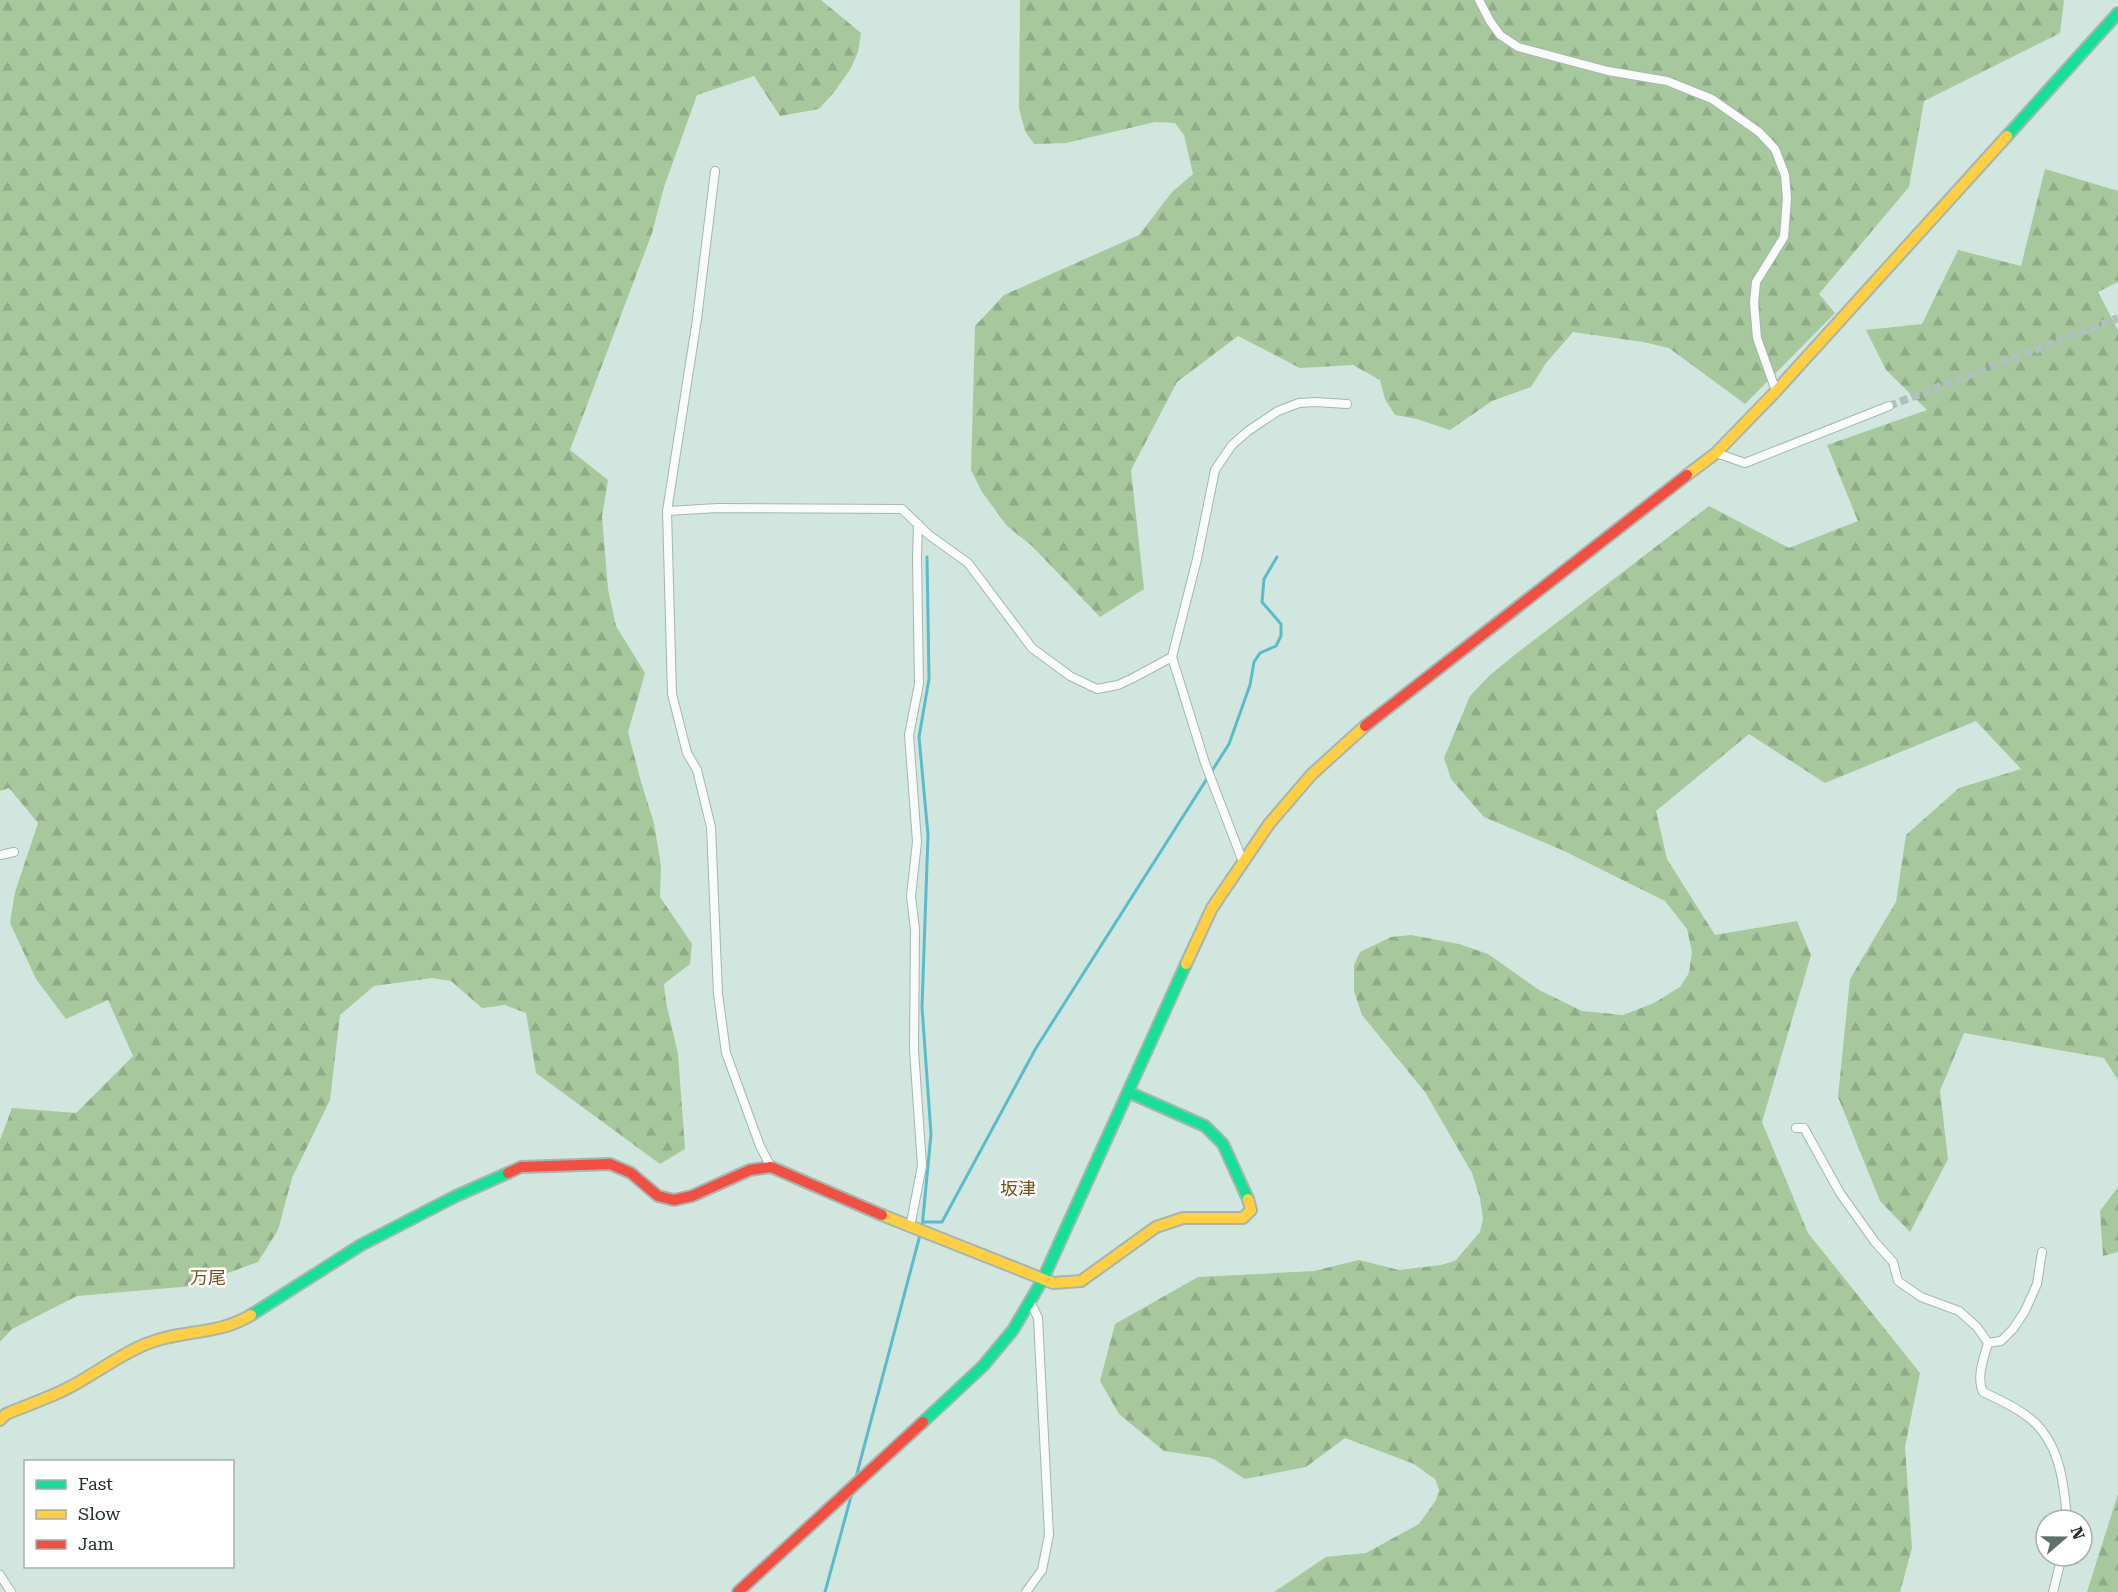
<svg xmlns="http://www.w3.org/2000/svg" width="2118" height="1592" font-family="'Roboto Serif','Noto Sans JP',serif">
	<defs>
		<pattern id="forest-firs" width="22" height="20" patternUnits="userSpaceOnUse" patternTransform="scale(1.5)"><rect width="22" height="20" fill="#a7c79c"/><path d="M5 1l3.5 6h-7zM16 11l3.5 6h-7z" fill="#8fab87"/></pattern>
	</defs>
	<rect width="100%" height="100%" fill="#d1e6df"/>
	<g fill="url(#forest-firs)">
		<path d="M0 0H821L861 33 858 52 851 68 835 91 819 109 780 116 754 76 697 95 664 187 652 233 570 450 608 480 602 517 608 589 616 626 645 673 628 732 641 782 654 823 661 866 660 897 692 944 690 964 664 984 666 1002 678 1054 685 1149 660 1164 536 1073 526 1013 505 1005 482 1008 451 981 432 978 374 986 340 1015 330 1100 292 1178 278 1230 258 1262 192 1286 77 1296 12 1329 0 1342V1140L12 1108 76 1113 133 1056 108 1000 66 1019 36 979 10 923 15 892 38 823 9 788 0 791Z"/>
		<path d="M1020 0H2064L2060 33 1924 101 1909 187 1819 294 1835 313 1745 404 1669 348 1643 342 1573 332 1546 363 1531 387 1492 401 1450 430 1417 419 1395 415 1385 399 1380 380 1353 365 1300 368 1238 336 1177 382 1131 470 1144 589 1100 617 1032 546 1007 526 982 492 971 470 975 326 1004 295 1139 235 1172 192 1193 174 1184 135 1175 123 1155 122 1066 143 1034 144 1025 131 1019 108Z"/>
		<path d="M2045 169 2118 191V282L2098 292 2118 330V1080L2104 1058 1964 1033 1940 1091 1948 1159 1910 1232 1880 1201 1838 1097 1850 979 1896 902 1906 835 1959 788 2021 769 1976 721 1825 783 1749 734 1656 811 1667 859 1715 935 1797 921 1811 955 1762 1122 1808 1233 1920 1373 1905 1447 1912 1548 1900 1592H1274L1326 1557 1366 1553 1419 1524 1436 1500 1439 1490 1435 1479 1414 1464 1345 1438 1306 1467 1245 1479 1212 1458 1164 1451 1119 1414 1100 1381 1115 1324 1198 1277 1314 1271 1359 1260 1399 1270 1441 1265 1455 1261 1480 1232 1483 1219 1480 1198 1472 1173 1425 1092 1362 1015 1354 991V965L1360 952 1391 937 1411 935 1459 944 1488 954 1539 990 1582 1011 1623 1015 1654 1003 1680 987 1689 973 1692 952 1687 929 1665 901 1562 850 1484 817 1451 779 1444 758 1470 696 1489 676 1517 653 1709 506 1789 548 1858 521 1827 445 1927 410 1886 370 1866 330 1922 324 1958 250 2021 266Z"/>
		<path d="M2118 1187V1252L2103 1256 2100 1211Z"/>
		<path d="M2118 1494V1592H2087Z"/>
	</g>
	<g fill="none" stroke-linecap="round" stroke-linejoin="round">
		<g stroke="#5cbbc9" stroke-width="3">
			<path d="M923 1222H942L1036 1048 1229 744 1250 685 1254 662 1260 653 1276 646 1281 636V624L1262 602 1264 579 1277 557"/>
			<path d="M922 1228 931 1134 922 1007 928 835 919 737 929 679 927 557"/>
			<path d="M855 1481 920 1235"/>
			<path d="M825 1592 852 1493"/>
		</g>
		<path stroke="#aec2bb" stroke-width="8" stroke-dasharray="8 4" stroke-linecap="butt" d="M1889 406 2118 318"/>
		<defs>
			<g id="street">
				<path d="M1479 0 1490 21 1500 35 1518 47 1608 71 1667 81 1712 99 1759 132 1775 149 1785 175 1787 198 1784 237 1756 282 1754 303 1757 338 1776 391"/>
				<path d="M715 171 697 319 667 511 672 694 687 753 697 770 711 827 718 994 726 1053 760 1146 771 1167"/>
				<path d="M1716 453 1745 463 1889 406"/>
				<path d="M667 511 718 508 902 509 929 535 968 563 1032 648 1070 676 1097 689 1118 685 1133 678 1172 657"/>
				<path d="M0 855 14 852"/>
				<path d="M1243 862 1205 763 1172 657 1197 559 1215 470 1232 445 1248 431 1278 411 1299 403 1315 402 1347 404"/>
				<path d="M1796 1128H1804L1840 1193 1875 1242 1893 1262 1898 1281 1921 1297 1959 1311 1977 1327 1988 1343C1984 1358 1976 1377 1983 1392 1996 1398 2009 1404 2021 1412 2059 1435 2064 1480 2067 1520"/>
				<path d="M910 1227 922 1166 914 1050 915 930 911 896 917 842 909 735 919 684 917 558 918 524"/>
				<path d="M1988 1343 2001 1341 2013 1329 2025 1311 2037 1284 2042 1252"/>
				<path d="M0 1575 11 1592"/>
				<path d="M1026 1592 1042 1570 1049 1535 1038 1318 1030 1301"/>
				<path d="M2053 1592 2062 1556"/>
			</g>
			<g id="fast">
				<path d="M2007 136 2118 13"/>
				<path d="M1128 1092 1205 1126 1223 1144 1248 1199"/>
				<path d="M251 1315 361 1245 456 1196 508 1173"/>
				<path d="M923 1422 983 1366 1013 1330 1043 1279 1186 964"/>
			</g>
			<g id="slow">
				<path d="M1687 475 1716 453 1776 391 2007 136"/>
				<path d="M1186 964 1212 908 1269 824 1312 774 1365 726"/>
				<path d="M882 1215 1053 1283 1081 1281 1156 1227 1183 1218H1243L1251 1210 1248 1199"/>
				<path d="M0 1420 6 1414C27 1405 49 1398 70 1387 95 1374 119 1355 146 1344 181 1329 217 1336 251 1315"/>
			</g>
			<g id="jam">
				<path d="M1365 726 1687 475"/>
				<path d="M508 1173 521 1167 610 1164 631 1173 658 1196 674 1200 692 1196 750 1170 771 1167 882 1215"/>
				<path d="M738 1592 923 1422"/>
			</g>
		</defs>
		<use href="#street" stroke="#a5b5b0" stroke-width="10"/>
		<use href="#fast" stroke="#a5b5b0" stroke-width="14"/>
		<use href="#slow" stroke="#a5b5b0" stroke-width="14"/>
		<use href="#jam" stroke="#a5b5b0" stroke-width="14"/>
		<use href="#street" stroke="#f8fbfa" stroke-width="8"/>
		<use href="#fast" stroke="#16e098" stroke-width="10"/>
		<use href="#slow" stroke="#ffcf43" stroke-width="10"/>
		<use href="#jam" stroke="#f24e42" stroke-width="10"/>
	</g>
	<g text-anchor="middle" stroke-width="5" stroke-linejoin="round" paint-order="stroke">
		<g font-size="18" fill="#73501e" stroke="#fff">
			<text x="1018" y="1195">坂津</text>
			<text x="208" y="1284">万尾</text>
		</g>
	</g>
	<rect x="24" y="1460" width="210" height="108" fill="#ffffff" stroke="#a7adab" stroke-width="1.5"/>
	<rect x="36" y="1480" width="30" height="9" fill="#16e098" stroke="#a7adab" stroke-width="1.5"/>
	<text x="78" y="1490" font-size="18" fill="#22312c">Fast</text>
	<rect x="36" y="1510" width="30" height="9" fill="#ffcf43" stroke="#a7adab" stroke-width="1.5"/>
	<text x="78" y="1520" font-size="18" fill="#22312c">Slow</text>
	<rect x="36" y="1540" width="30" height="9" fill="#f24e42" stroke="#a7adab" stroke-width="1.5"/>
	<text x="78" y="1550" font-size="18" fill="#22312c">Jam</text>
	<g transform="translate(2064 1538) rotate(70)"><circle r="28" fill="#ffffff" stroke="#a7adab" stroke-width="1.5"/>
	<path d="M0-4.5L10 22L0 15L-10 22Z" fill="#5f706b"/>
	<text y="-9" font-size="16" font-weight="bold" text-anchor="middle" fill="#22312c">N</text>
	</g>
</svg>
